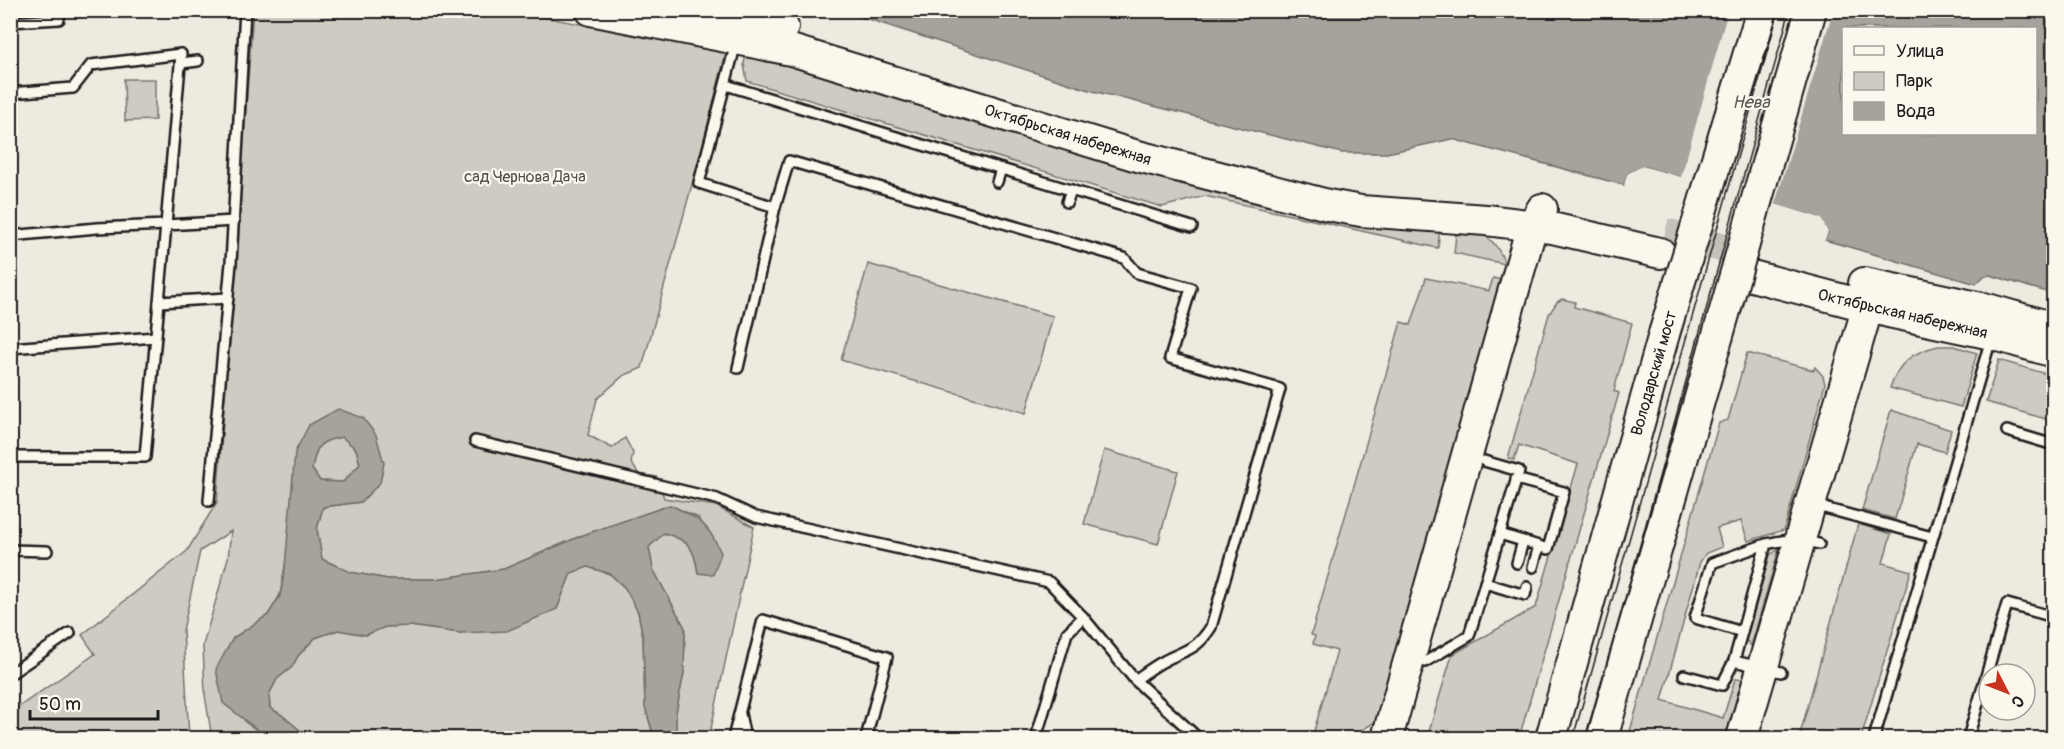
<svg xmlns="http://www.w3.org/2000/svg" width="2064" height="749" font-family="Pangolin,sans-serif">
	<rect width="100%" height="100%" fill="#eeeadf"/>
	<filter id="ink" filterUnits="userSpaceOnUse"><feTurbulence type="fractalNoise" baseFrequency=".0167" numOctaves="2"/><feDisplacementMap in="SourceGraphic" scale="12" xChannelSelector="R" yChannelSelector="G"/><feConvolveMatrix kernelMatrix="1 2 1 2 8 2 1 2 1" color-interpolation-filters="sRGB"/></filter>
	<g filter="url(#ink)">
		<g fill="#ceccc2" stroke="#75746f" stroke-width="1.5">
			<path d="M253 11H512L726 52 703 144 642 368 623 376 597 399 588 435 612 448 625 438 633 453 631 463 639 474 657 477 664 498 716 506 754 527 709 738H674L676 730V712L684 673 685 628 653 569 649 547 664 533C690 541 694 547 698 573L699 518 670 505 583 535 504 569 436 579H388L350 572 322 559 317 529 323 507 361 502 376 435 309 425 280 595 268 615 233 638 245 722 268 738H212L205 695 203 645 228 558 231 531 200 551 183 630 189 738H11L10 713 95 654 82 635 187 551 217 502Z"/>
			<path d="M747 48 1440 226 1438 248 1205 196 1162 207 747 81 744 64Z"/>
			<path d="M124 79H155V120L125 121Z"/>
			<path d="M1457 226C1483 232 1496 238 1505 264L1454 253Z"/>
			<path d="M868 264 1053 316 1026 413 841 360Z"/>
			<path d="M1426 278 1489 291 1493 278 1506 281 1377 721 1360 731 1358 738H1312L1337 651 1313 644 1315 636 1311 635 1401 322 1411 325Z"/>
			<path d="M1562 299 1575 302 1574 307 1632 323 1614 391 1619 393 1519 738H1427L1452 655 1536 607 1578 464 1519 445 1514 460 1508 458 1549 314 1557 302Z"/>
			<path d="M1938 346H1954L1977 353 1961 407 1890 388C1898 362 1913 352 1938 346Z"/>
			<path d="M1747 353 1814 370 1815 367 1823 376 1825 384 1784 530 1748 541 1741 521 1717 528 1722 547 1706 553 1700 562 1662 700 1723 718 1735 679 1739 678 1742 680 1725 738H1628L1719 423 1728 420Z"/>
			<path d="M1999 360 2053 376V421L1986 402Z"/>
			<path d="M1891 410 1951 430 1945 452 1917 444 1895 519 1862 510Z"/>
			<path d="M342 437 356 449 360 464 343 482 320 481 312 469C316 445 319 441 342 437Z"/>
			<path d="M1104 450 1178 471 1158 544 1084 524Z"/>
			<path d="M1858 524 1891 534 1883 563 1911 571 1861 738H1799Z"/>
			<path d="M1779 549 1751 646 1746 640 1770 555Z"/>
			<path d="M588 567 610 574 625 588 638 612 643 637 645 707 652 730 647 738H309L282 715 270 708 269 695 277 679 292 667 298 656 315 638 338 630 366 635 385 627 410 626 460 633 557 609 571 573Z"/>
		</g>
		<g fill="#a6a39d" stroke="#6f6d69" stroke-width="1.5" fill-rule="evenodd">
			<path d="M843 11H2053V294L1990 275 1984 276 1976 284 1825 240 1828 232 1820 218 1643 166 1627 174 1624 185 1452 139 1387 153H1342L1089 90ZM1844 28H2036V134H1844Z"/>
			<path d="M338 409 363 418 376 435 384 463 380 483 361 502 323 507 317 529 322 559 350 572 388 579H436L504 569 583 535 670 505C699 518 708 523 721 553L713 575 698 573C694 547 690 541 664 533L649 547 653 569 685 628 684 673 676 712V730L674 738H647L652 730 645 707 643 637 638 612 625 588 610 574 588 567 571 573 557 609 507 631 460 633 410 626 385 627 366 635 338 630 315 638 298 656 292 667 277 679 269 695 270 708 282 715 309 738H268L223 703 216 669 233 638 268 615 280 596 285 568 295 452 309 425ZM342 437 356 449 360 464 343 482 320 481 312 469C316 445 319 441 342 437Z"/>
		</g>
		<path fill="#eeeadf" d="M1728 11H1833L1775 204 1821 218 1828 232 1825 240H1823L1825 232 1819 220 1643 170 1630 176 1627 186 1624 185 1627 174 1642 166 1681 177Z"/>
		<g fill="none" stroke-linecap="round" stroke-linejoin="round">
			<path stroke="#c4c1b8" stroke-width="30" stroke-dasharray="30 15" stroke-linecap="butt" d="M1665 233 1758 256"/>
			<defs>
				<g id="service">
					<path d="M10 22 59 19V10"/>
					<path d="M736 43 699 183 775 207 789 161 1124 258 1137 273 1191 288 1170 358 1280 389 1211 627C1196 651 1186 649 1164 661 1154 666 1144 674 1135 680"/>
					<path d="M181 63 198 61"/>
					<path d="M726 85 1192 227"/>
					<path d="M10 93 73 88 91 65 181 54 166 225 97 228 10 236"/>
					<path d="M997 182 1001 169"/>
					<path d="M1067 202 1071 190"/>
					<path d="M159 302 228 298"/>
					<path d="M10 348 156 337"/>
					<path d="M738 368 775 207"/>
					<path d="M2007 431 2054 445"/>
					<path d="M475 441 717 499 756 517 1049 582 1083 617 1135 680 1198 738"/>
					<path d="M10 457H145L166 225 234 221"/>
					<path d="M209 501 231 263 245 10"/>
					<path d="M1813 505 1932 537"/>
					<path d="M1500 534 1548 549 1564 492 1516 479"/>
					<path d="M10 550 47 551"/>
					<path d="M1517 563 1523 541"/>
					<path d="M1533 567 1539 546"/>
					<path d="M1485 583 1525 595 1527 587"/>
					<path d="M1742 632 1695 618 1712 563 1766 544"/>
					<path d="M1425 662 1469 636 1519 471 1484 461"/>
					<path d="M1781 672 1734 661 1766 544C1786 539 1800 539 1819 544"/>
					<path d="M10 674 70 633"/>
					<path d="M1684 675 1722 685 1734 661"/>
					<path d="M740 714 745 738"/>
					<path d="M733 738 763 620 887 657 866 738"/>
					<path d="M1036 738 1067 633 1083 617"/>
					<path d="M1874 738 1988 349"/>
					<path d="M1968 738 2007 604 2054 617"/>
				</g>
				<g id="primary">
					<path d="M591 10 791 50 1134 155 1328 205 1361 211 1486 220 1552 228 1660 253"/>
					<path d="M703 10 783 27"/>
					<path d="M1752 276 1889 312 1992 334 2054 352"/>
					<path d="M1864 283 1991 310 2054 328"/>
					<path d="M1387 738 1518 275 1532 226 1542 209"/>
					<path d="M1551 738 1664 334"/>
					<path d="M1602 738 1714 349"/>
					<path d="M1742 738 1868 306 1884 288"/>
				</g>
			</defs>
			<use href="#service" stroke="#1c1c1c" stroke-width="14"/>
			<use href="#primary" stroke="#1c1c1c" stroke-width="34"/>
			<use href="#service" stroke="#fbf7ec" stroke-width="9"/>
			<use href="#primary" stroke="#fbf7ec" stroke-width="30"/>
			<g stroke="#1c1c1c" stroke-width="1.5">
				<path d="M1573 738 1779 10"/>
				<path d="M1586 738 1790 10"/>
			</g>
			<defs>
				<g id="primary-bridge">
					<path d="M1664 334 1762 10"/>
					<path d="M1714 349 1811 10"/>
				</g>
			</defs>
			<use href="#primary-bridge" stroke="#1c1c1c" stroke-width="34" stroke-linecap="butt"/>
			<use href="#primary-bridge" stroke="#fbf7ec" stroke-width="30"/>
		</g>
	</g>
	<g text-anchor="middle" stroke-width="4.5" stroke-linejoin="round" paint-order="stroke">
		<g font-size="16" fill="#1c1c1c" stroke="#fbf7ec">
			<text transform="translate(1068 134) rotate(17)" y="6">Октябрьская набережная</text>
			<text transform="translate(1903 313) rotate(13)" y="6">Октябрьская набережная</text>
			<text transform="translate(1653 373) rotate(-74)" y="6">Володарский мост</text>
		</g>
		<g font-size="16" fill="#51514e" stroke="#fbf7ec">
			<text x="525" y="182">сад Чернова Дача</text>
		</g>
		<g font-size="18" font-style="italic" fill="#5a5956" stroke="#fbf7ec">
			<text x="1751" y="108">Нева</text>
		</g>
	</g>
	<rect width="2064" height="749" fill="none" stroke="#fbf7ec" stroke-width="36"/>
	<rect x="18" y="18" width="2028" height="713" fill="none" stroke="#1c1c1c" stroke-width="2" filter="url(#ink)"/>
	<rect x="1842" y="27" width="195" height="108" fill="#fbf7ec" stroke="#a29f99" stroke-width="1.5"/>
	<rect x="1854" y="46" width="30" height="9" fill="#fbf7ec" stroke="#a29f99" stroke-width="1.5"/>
	<text x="1896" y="57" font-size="18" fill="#1c1c1c">Улица</text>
	<rect x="1854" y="72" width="30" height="18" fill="#ceccc2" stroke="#a29f99" stroke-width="1.5"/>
	<text x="1896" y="87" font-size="18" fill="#1c1c1c">Парк</text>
	<rect x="1854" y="102" width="30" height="18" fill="#a6a39d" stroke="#a29f99" stroke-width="1.5"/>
	<text x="1896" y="117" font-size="18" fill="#1c1c1c">Вода</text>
	<g transform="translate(2007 692) rotate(132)"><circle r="28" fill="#fbf7ec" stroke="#a29f99" stroke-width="1.5"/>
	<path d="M0-4.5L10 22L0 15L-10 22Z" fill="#c8321e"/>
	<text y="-9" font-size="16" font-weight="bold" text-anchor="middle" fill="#1c1c1c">С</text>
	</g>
	<path d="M30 710v9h128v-9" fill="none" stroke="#1c1c1c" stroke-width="3"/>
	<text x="39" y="710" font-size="18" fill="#1c1c1c" stroke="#fbf7ec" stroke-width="4.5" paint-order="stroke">50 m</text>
</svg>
